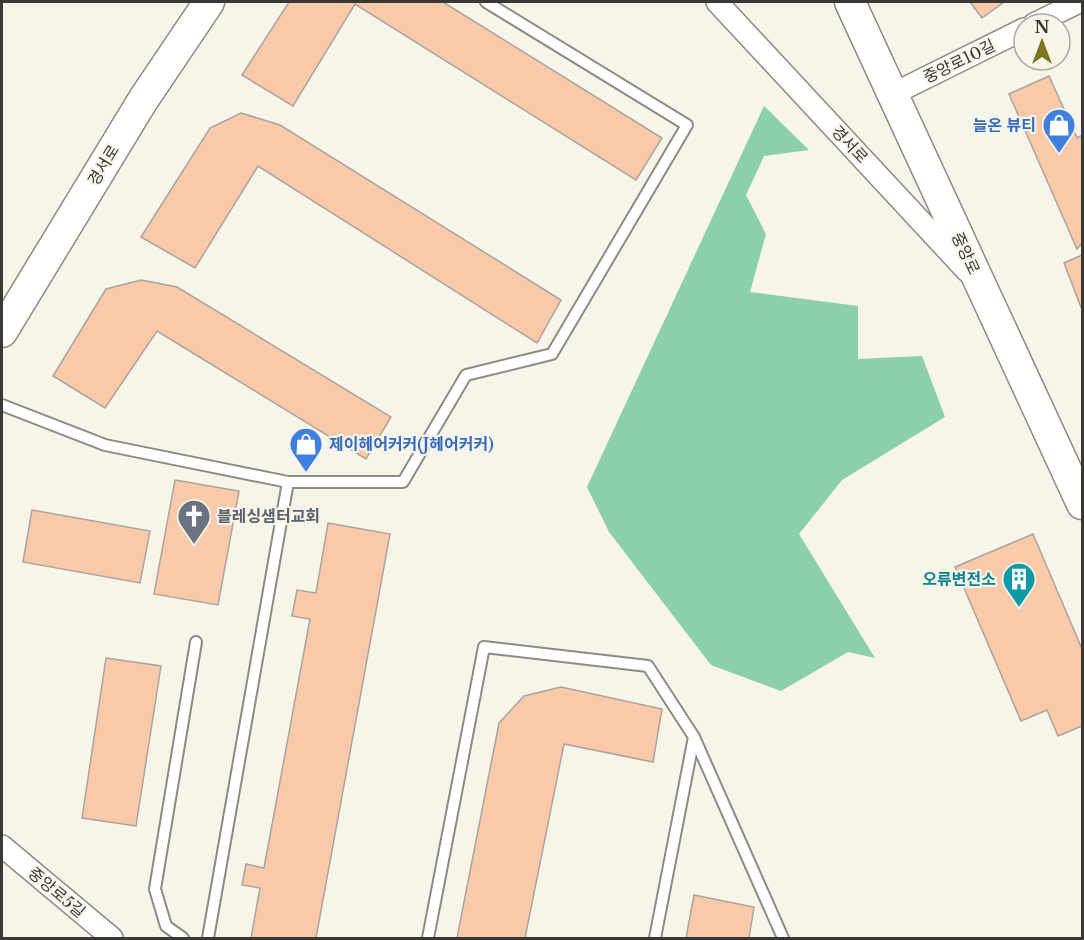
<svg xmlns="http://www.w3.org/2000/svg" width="1084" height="940" font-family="'Libre Baskerville','Noto Sans KR',serif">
	<rect width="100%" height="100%" fill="#f7f4ea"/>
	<path fill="#8ccfac" d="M764 106 809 150 764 156 746 195 766 234 750 292 858 306V359L922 356 945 417 842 480 799 534 875 658 848 652 781 691 711 665 609 532 587 487Z"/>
	<g fill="#f8caaa" stroke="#ada39d" stroke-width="1.5">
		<path d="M289 2H443L662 138 636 180 355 4 293 106 242 75Z"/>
		<path d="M970 2H1004L982 18Z"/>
		<path d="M1049 76 1077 138 1082 135V243L1077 249 1009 94Z"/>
		<path d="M241 113 280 125 561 300 537 343 258 166 195 268 141 237 210 128Z"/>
		<path d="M1082 255V310L1064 263Z"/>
		<path d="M141 280 177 287 391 417 366 459 157 331 105 408 53 376 106 289Z"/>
		<path d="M175 480 239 491 218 605 154 594Z"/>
		<path d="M32 510 150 531 140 583 23 562Z"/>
		<path d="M328 523 390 534 316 938H251L260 888 242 885 246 864 264 868 310 619 292 616 297 590 316 593Z"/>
		<path d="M1033 534 1082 649V726L1058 736 1047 710 1021 721 955 567Z"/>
		<path d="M106 658 161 666 136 826 82 818Z"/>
		<path d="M561 687 662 709 653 762 564 744 525 938H457L499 723 524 696Z"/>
		<path d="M694 895 754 907 749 938H686Z"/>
	</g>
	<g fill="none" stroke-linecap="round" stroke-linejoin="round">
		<defs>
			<g id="lane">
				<path d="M2 405 105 445 288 482"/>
				<path d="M183 938 166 926 155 889 196 642"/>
				<path d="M208 938 288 482H403L466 375 552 354 687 125 486 2"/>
				<path d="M428 938 484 647 648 666 694 737 783 938"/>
				<path d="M655 938 694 737"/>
			</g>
			<g id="street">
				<path d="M717 2 967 271"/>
				<path d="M1034 24 1079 2"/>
				<path d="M893 94 1024 29"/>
				<path d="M2 846 112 938"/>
			</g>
			<g id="secondary">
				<path d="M850 2 1082 504"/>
				<path d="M2 332 143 100 209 2"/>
			</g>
		</defs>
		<use href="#lane" stroke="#8d8c82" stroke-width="14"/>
		<use href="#street" stroke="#8d8c82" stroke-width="24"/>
		<use href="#secondary" stroke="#8d8c82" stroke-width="33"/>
		<use href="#lane" stroke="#fff" stroke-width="10"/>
		<use href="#street" stroke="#fff" stroke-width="21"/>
		<use href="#secondary" stroke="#fff" stroke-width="30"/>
	</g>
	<defs>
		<symbol id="shop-pin" viewBox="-11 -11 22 30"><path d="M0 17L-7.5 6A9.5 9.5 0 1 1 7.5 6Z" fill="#3f7fe0" stroke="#f7f4ea"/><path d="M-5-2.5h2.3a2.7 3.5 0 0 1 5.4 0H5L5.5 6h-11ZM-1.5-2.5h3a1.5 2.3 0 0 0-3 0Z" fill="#fff"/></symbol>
		<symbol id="church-pin" viewBox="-11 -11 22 30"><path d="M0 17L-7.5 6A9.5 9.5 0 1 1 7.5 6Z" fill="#6b7280" stroke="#f7f4ea"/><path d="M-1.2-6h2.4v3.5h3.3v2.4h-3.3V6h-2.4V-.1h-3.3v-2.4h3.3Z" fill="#fff"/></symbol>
		<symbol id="building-pin" viewBox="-11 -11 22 30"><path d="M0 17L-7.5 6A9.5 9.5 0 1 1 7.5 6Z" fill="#0f9aa8" stroke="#f7f4ea"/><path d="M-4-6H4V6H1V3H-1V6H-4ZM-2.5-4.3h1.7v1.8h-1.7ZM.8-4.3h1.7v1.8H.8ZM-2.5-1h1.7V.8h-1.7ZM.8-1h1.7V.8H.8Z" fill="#fff"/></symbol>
	</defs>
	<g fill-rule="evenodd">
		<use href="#shop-pin" x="1040" y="106" width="38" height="52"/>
		<use href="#shop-pin" x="287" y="425" width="38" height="52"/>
		<use href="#church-pin" x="175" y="497" width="38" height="52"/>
		<use href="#building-pin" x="1000" y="560" width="38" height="52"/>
	</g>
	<g text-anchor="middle" stroke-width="4.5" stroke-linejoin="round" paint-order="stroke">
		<g font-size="16" fill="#393834" stroke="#f7f4ea">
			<text transform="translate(959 61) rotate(-26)" y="6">중앙로10길</text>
			<text transform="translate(850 144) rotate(47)" y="6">경서로</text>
			<text transform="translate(103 165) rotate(-59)" y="6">경서로</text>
			<text transform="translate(966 253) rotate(65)" y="6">중앙로</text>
			<text transform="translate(57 892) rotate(40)" y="6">중앙로5길</text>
		</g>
		<g font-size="16" font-weight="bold" fill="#366cbe" stroke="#f7f4ea" text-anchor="end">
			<text x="1036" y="131">늘온 뷰티</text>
			<text x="329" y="450" text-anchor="start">제이헤어커커(J헤어커커)</text>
		</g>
		<g font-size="16" font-weight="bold" fill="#5b616d" stroke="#f7f4ea" text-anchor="start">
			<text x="217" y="522">블레싱샘터교회</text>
		</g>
		<g font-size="16" font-weight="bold" fill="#0d838f" stroke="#f7f4ea" text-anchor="end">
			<text x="996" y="585">오류변전소</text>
		</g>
	</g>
	<rect width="1084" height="940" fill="none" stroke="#393834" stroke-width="6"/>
	<g transform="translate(1042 42)"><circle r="28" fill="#f7f4ea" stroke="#aba9a1" stroke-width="1.5"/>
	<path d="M0-4.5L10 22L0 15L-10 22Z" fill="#7a771c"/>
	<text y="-9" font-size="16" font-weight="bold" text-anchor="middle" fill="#393834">N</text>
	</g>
</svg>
